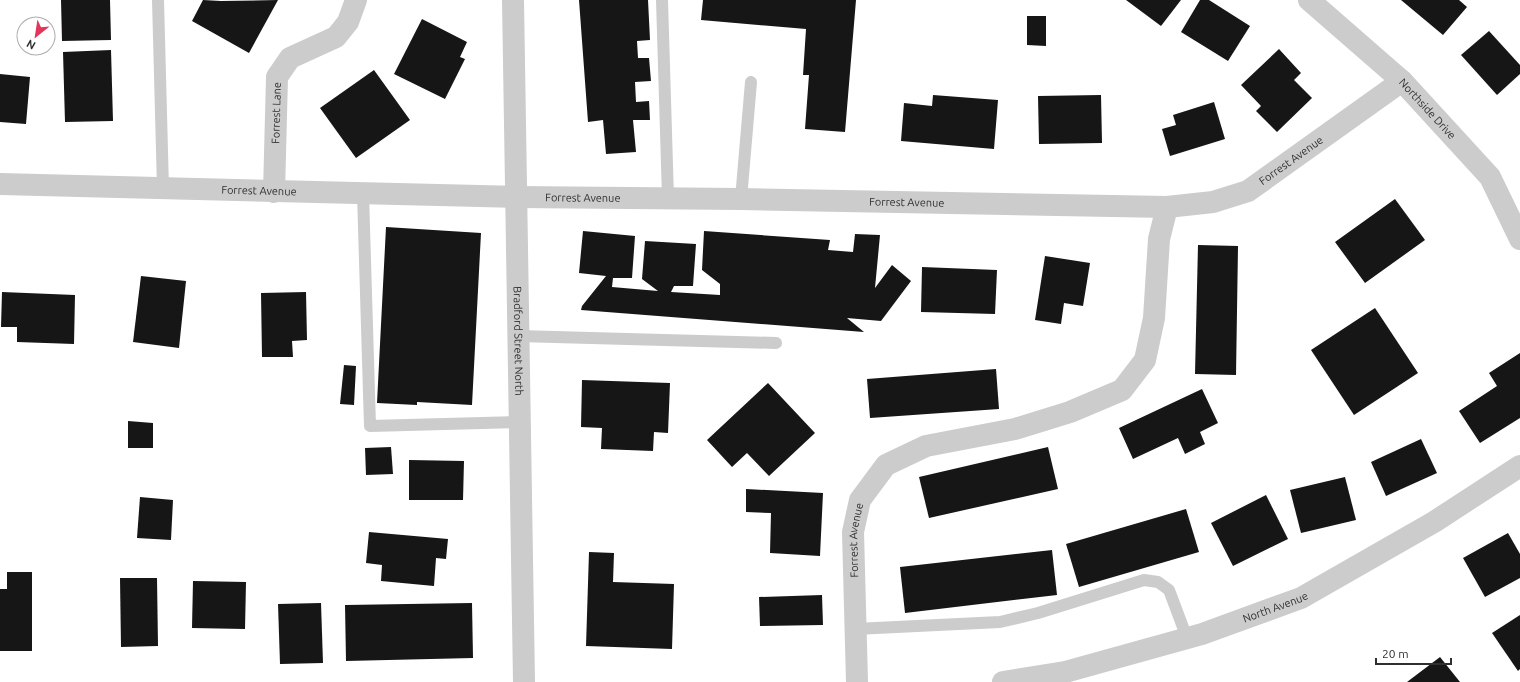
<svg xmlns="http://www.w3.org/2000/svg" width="1520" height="682" font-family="Ubuntu,sans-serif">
	<rect width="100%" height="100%" fill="#fff"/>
	<g fill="#161616">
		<path d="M61 0H110L111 40 62 41Z"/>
		<path d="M203 0 221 1 278 0 249 53 192 21Z"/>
		<path d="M579 0H648L650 40 637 41 638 58H649L651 81 635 82 636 102 649 101 650 120H633L636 152 606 154 603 120 588 122Z"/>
		<path d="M703 0H856L845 132 805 129 809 75H803L806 29 701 20Z"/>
		<path d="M1126 0H1181L1161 26Z"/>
		<path d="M1200 0H1209L1250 26 1228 61 1181 32Z"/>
		<path d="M1401 0H1459L1467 7 1443 35Z"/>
		<path d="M1027 16H1046V46L1027 45Z"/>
		<path d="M422 19 467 42 460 57 465 59 445 99 394 74Z"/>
		<path d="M1489 31 1520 65V74L1497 95 1461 55Z"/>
		<path d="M1279 49 1301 73 1294 80 1312 98 1277 132 1256 111 1261 106 1241 85Z"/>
		<path d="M111 50 113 121 65 122 63 52Z"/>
		<path d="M374 70 410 120 356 158 320 108Z"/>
		<path d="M0 74 30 77 26 124 0 122Z"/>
		<path d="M933 95 998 100 994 149 901 141 904 103 932 106Z"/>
		<path d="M1101 95 1102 143 1039 144 1038 96Z"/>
		<path d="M1214 102 1225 139 1170 156 1162 129 1176 125 1173 115Z"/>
		<path d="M1395 199 1425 240 1365 283 1335 242Z"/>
		<path d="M386 227 481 233 472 405 417 402V405L377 403Z"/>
		<path d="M583 231 635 236 632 278H613L612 287 658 291 642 279 645 241 696 244 693 286H674L671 292 720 295V284L702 270 704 231 830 240 828 250 853 252 855 234 880 235 875 288 892 265 911 281 881 321 847 318 864 332 581 310 582 306 606 276 579 273Z"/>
		<path d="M1198 245 1238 246 1236 375 1195 374Z"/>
		<path d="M1045 256 1090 263 1083 306 1064 303 1061 324 1035 320Z"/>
		<path d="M922 267 997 270 995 314 921 312Z"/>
		<path d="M141 276 186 281 179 348 133 342Z"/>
		<path d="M2 292 75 295 74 344 17 342V327H1Z"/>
		<path d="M306 292 307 340 292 341 293 357H262L261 293Z"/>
		<path d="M1375 308 1418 373 1354 415 1311 350Z"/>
		<path d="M1520 353V418L1480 443 1459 411 1497 386 1489 373Z"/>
		<path d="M344 365 356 366 354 405 340 404Z"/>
		<path d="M996 369 999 409 870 418 867 379Z"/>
		<path d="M582 380 670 383 668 433 654 432 653 451 601 449 602 428 581 427Z"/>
		<path d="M768 383 815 433 769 476 747 453 732 467 707 440Z"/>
		<path d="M1202 389 1218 423 1200 432 1205 444 1185 454 1178 438 1133 459 1119 428Z"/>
		<path d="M128 421 153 423V448H128Z"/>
		<path d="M1421 439 1437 473 1386 496 1371 462Z"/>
		<path d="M391 447 393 474 366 475 365 448Z"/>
		<path d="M1048 447 1058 489 929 518 919 477Z"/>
		<path d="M409 460 464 461 463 500H409Z"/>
		<path d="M1345 477 1356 520 1301 533 1290 490Z"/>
		<path d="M746 489 823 493 820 556 770 553 771 513 746 512Z"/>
		<path d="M1266 495 1288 539 1233 566 1211 523Z"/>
		<path d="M140 497 173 500 171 540 137 538Z"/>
		<path d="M1186 509 1199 552 1079 587 1066 544Z"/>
		<path d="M369 532 448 539 446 559 436 558 434 586 381 581 382 565 366 563Z"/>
		<path d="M1508 533 1520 554V578L1485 597 1463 558Z"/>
		<path d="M1052 550 1057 595 905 613 900 567Z"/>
		<path d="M589 552 614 553 613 582 674 584 672 649 586 646Z"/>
		<path d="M7 572H32V651H0V589H7Z"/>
		<path d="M120 578H157L158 646 121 647Z"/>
		<path d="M193 581 246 582 245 629 192 628Z"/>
		<path d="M822 595 823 625 760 626 759 597Z"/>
		<path d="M321 603 323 663 280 664 278 604Z"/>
		<path d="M472 603 473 658 346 661 345 605Z"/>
		<path d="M1520 615V669L1518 671 1492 633Z"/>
		<path d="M1440 657 1460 682H1407Z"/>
	</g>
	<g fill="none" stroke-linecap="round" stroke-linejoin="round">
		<g stroke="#ccc" stroke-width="12">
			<path d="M158 0 163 188"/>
			<path d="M662 0 668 198"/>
			<path d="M363 194 370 426 520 422"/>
			<path d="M741 199 751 82"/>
			<path d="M518 336 776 343"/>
			<path d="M855 629 1000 622 1038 613 1144 580 1158 582 1169 590 1187 638"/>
		</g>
		<g stroke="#ccc" stroke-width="22">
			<path id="s1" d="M513 0 524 682"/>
			<path id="s2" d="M1309 0 1402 81 1490 177 1520 239"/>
			<path id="s3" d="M0 184 516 197 741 199 1167 207 1213 202 1248 191 1402 81"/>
			<path id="s4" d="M274 192 277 77 290 58 336 37 348 22 356 0"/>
			<path id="s5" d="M857 682 853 532 860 500 886 465 926 446 1015 429 1070 412 1122 390 1145 360 1154 318 1159 239 1167 207"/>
			<path id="s6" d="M1003 682 1065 672 1202 634 1301 598 1434 522 1520 466"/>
		</g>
	</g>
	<g text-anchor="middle" stroke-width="4" stroke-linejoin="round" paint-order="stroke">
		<g font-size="11" fill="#2f2f2f" stroke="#fff">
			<text dy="4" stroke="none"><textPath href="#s2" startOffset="161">Northside Drive</textPath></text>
			<text dy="4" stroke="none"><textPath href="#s4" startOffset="79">Forrest Lane</textPath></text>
			<text dy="4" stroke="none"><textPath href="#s3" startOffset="1303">Forrest Avenue</textPath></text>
			<text dy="4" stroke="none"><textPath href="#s3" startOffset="259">Forrest Avenue</textPath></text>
			<text dy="4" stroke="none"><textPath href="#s3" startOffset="583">Forrest Avenue</textPath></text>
			<text dy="4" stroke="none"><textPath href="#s3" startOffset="907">Forrest Avenue</textPath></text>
			<text dy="4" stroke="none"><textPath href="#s1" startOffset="341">Bradford Street North</textPath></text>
			<text dy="4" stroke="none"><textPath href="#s5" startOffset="142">Forrest Avenue</textPath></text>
			<text dy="4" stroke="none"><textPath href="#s6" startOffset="283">North Avenue</textPath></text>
		</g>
	</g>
	<g transform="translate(36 36) rotate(210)"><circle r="19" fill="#ffffff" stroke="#acacac"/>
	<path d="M0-3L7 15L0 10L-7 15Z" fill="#e2355b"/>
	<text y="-6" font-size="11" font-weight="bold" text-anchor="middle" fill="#2f2f2f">N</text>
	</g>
	<path d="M1376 658v6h75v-6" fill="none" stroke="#2f2f2f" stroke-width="2"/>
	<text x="1382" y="658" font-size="12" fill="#2f2f2f" stroke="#ffffff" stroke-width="3" paint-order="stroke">20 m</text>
</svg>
